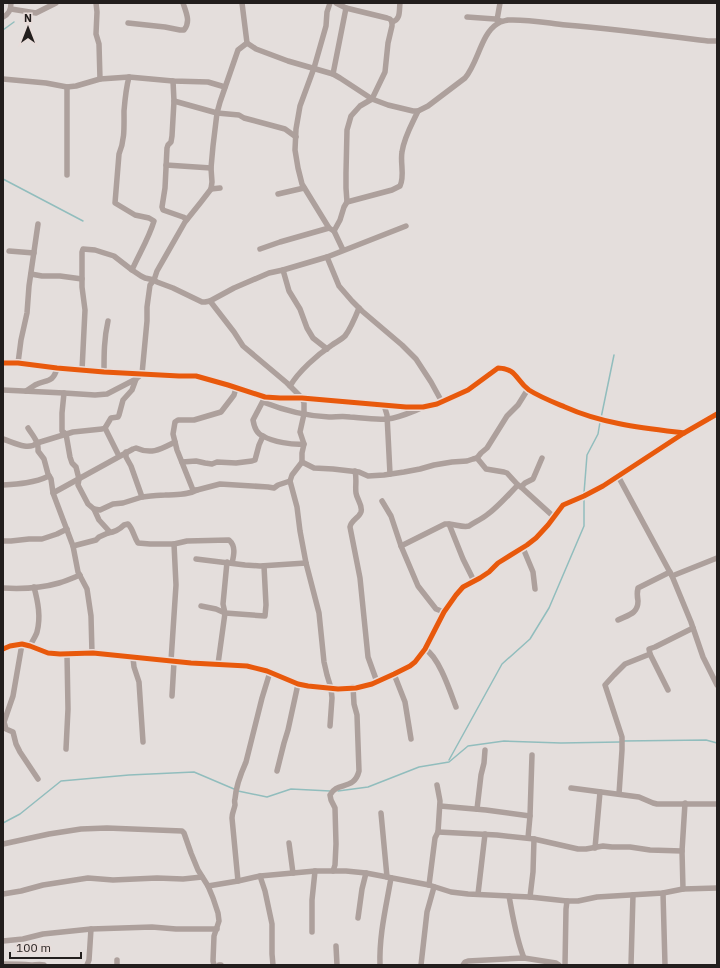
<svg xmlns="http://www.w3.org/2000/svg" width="720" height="968" font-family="'IBM Plex Sans',sans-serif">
	<rect width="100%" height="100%" fill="#e4dedc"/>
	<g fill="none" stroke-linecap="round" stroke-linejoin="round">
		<g stroke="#91bdbd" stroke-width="1.5">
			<path d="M3 30 14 22"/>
			<path d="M3 179 83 221"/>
			<path d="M601 418 614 355"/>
			<path d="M584 493 587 455 598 434 600 422"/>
			<path d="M623 741 706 740 717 743"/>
			<path d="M449 760 502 664 530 639 549 608 584 526V499"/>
			<path d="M238 791 267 797 291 789 330 791"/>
			<path d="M338 791 368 787 419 767 449 762 468 746 504 741 561 743 620 742"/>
			<path d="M3 823 20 814 61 781 129 775 194 772 234 789"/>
		</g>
		<g stroke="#ada09c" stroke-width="5.5">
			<path d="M96 3 97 12 96 34 99 44 100 79"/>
			<path d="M242 3 247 43 256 49 288 61 333 74 340 78 372 99 388 105 413 111H418L428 106 465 78C478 63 481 34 497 24 500 21 504 21 508 20 527 19 547 23 566 25 613 29 660 35 708 41H717"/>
			<path d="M330 3 327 12 326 26 314 68 300 106 296 129 295 150 298 168 302 184 329 228 334 231 343 250"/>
			<path d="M336 3 346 8 387 18 390 19 392 22"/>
			<path d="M11 9 36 13 56 3"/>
			<path d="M3 17C9 14 11 10 11 3"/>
			<path d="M467 17 495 19 501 21"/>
			<path d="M497 20 500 3"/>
			<path d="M392 22C401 20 399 10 400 3"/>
			<path d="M128 23 165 27 180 30H184C191 22 186 12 183 3"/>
			<path d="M333 74 346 8"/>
			<path d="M129 77C126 88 125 99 124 111 124 126 125 140 119 154L115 203 135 215 149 218 154 221C149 238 139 254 132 270"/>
			<path d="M3 79 46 83 67 87 76 86 100 79 129 77 173 81 208 82 225 87"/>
			<path d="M173 81 174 101 172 136 171 142 168 145 167 148 165 188 162 207 163 210 183 217 187 219"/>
			<path d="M67 87V175"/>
			<path d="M174 101 217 113 239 115 244 118 285 129 296 137"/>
			<path d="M166 165 211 168"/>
			<path d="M211 189 220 188"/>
			<path d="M278 194 304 188"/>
			<path d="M347 202 346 188V173L347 130 351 116 360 106 372 99 385 72 388 43 392 26V22"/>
			<path d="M334 231 340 220 344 207 347 202 392 190 400 186C405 176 400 163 402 152 404 137 412 124 418 111"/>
			<path d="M260 249 280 242 329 228"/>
			<path d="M9 251 34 253"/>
			<path d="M327 257 339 286 352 301 362 311 402 345 416 359 431 382 442 402"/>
			<path d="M283 270 289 291 300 309 307 328 313 338 327 349"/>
			<path d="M31 274 42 276H60L82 279"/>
			<path d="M210 301 234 332 243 346 287 383 302 398 304 403V414L300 432 304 444 302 453V462L292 475 290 481 297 507 300 531 306 563 319 613 324 662 327 675 331 688 332 698 330 726"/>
			<path d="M3 363H18L57 368 104 372 179 376H196L228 385 265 397 280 398H302L406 407H423L437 404 468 390 498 368C518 369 515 380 529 389 540 397 553 402 565 407 603 424 643 428 684 432"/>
			<path d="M18 363 21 340 27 313 29 286 38 224"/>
			<path d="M82 370 85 310 82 287V252L83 249 95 250 114 256 132 270 141 276 145 278 154 280 157 282 173 288 202 302H205L210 301 234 288 269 273 283 270 327 257 406 226"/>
			<path d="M104 372C104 354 104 339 108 321"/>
			<path d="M290 386C299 371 317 355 332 345 336 342 341 340 345 336 351 328 355 318 359 308"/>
			<path d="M236 388 234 395 231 399 221 412 194 420H178L175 422 173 434 177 450 193 490H197L220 484 268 487 274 488 278 485 290 481"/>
			<path d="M3 390 64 393 95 395 107 394 136 379 142 374 147 321V307L150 285 154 280 157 271 185 222 201 202 211 189 212 182 211 168 213 146 217 113 220 102 238 50 247 43"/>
			<path d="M26 391C29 389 32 387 35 385 46 379 53 384 57 368"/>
			<path d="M64 393 62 413V431L66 434 70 457 72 463 76 467 79 479 78 485 88 504 94 509 99 520 109 531 108 533 99 537 96 540 73 546"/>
			<path d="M264 399 253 420C254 426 257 434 263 436 273 442 293 445 304 444"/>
			<path d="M263 402C283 410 306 416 329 417 336 417 343 416 350 417 362 418 375 420 387 419 398 418 409 413 419 409"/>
			<path d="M384 405 387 415 390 474"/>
			<path d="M28 428C33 436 39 442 38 451L44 459 48 474 51 479 53 493 73 546 78 572 87 589 91 616 92 653"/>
			<path d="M105 428 119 456"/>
			<path d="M3 439C13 442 28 451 37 443L73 432 102 429 105 428 111 418 118 417 119 415 123 400 132 390 136 379"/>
			<path d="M126 452V457L131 466 142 497C150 496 157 495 165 495 176 494 186 496 197 490"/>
			<path d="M182 462 196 461 205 463 212 464 217 462 236 463 252 461 255 460 259 445 263 436"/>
			<path d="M302 462 314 468 333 469 359 472 368 476 384 475 404 472 420 469 434 465 452 462 467 461 473 459 477 458 481 453 487 448 507 416 518 405 528 389"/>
			<path d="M355 471C357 479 355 487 356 493 357 500 363 505 361 512 359 518 351 520 350 527L360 578 368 657 377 682"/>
			<path d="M618 476 672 576 691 622 703 657 717 685"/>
			<path d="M3 485C19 484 34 483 49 476"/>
			<path d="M518 485 521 487 554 517"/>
			<path d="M521 487 525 483 533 479 542 458"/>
			<path d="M53 493 133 449 136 448C152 455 161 449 175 442"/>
			<path d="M382 501 391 516 401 546 418 586 436 609 444 612"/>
			<path d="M94 509 100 510 113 504 123 503 142 497"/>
			<path d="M449 524 463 559 474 581"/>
			<path d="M108 533C115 532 119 530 124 525L128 524C133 529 134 537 138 543L150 544H174L187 541 229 540C236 546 234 555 232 563"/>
			<path d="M3 541H11L29 539H42L57 534 67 529"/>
			<path d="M401 546 445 524C453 523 462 528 469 526 475 522 482 519 488 514 499 506 508 495 518 485L507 473 504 472 486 469 477 458"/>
			<path d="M523 548 533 572 535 589"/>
			<path d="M196 559 245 565 260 566 306 563"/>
			<path d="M672 576 717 558"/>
			<path d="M3 588C21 589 42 588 59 583 66 581 73 578 80 575"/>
			<path d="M201 606 216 609 225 613 265 616 266 605 264 566"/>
			<path d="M618 620C628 615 638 614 638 601 637 596 637 592 638 588L670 572"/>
			<path d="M22 644 13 696 4 722 6 729 13 732 16 744 20 752 38 779"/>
			<path d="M30 646C32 641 36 636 37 632 41 617 38 602 34 587"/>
			<path d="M3 649 10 646 22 644 30 646 48 653 60 654 93 653 191 663 247 666 267 671 298 684 308 686 338 689 356 688 372 684 394 674 410 666 415 662 425 649 444 612 456 595 463 587 480 578 489 572 498 563 527 545 536 538 548 525 563 505 584 496 603 486 684 433 717 414"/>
			<path d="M425 649C439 657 450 691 456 707"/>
			<path d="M650 654 668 690"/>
			<path d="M133 658 134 667 139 682 143 742"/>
			<path d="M171 661 176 585 174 544"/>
			<path d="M218 664 225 613 223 604 227 562"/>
			<path d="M394 674 405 702 411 739"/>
			<path d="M172 696 174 662"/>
			<path d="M66 749 68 709 67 654"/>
			<path d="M277 771 284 743 288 730 298 684"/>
			<path d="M571 788 639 797 653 803 657 804H717"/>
			<path d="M619 794 622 750V737L605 685 614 675 625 664 650 654 649 649 655 647 693 628"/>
			<path d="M440 806 486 810 530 816"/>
			<path d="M477 809 481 775 484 763 485 750"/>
			<path d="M381 813 387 877"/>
			<path d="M438 832 497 835 534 839 578 849H586L603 846 612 847H630L650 850 682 851"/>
			<path d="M528 838 530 816 532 755"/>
			<path d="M289 843 293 873"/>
			<path d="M3 844 49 834 81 829 107 828 182 831 184 833 191 853 198 870 208 886 213 898 218 913 219 921 214 936 213 961 214 965"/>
			<path d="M595 848 600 792"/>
			<path d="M333 871 335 865 336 844 335 808 331 800 330 795C337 781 354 791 359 771L357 715 354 704 353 687"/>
			<path d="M260 876 265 891 272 924V954L273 965"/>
			<path d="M238 881 232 818C232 813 234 810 235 805 235 803 234 801 235 799 236 786 241 773 246 762L262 698 270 672"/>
			<path d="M429 885 435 838 438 832 440 801 437 785"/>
			<path d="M208 886 238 881 260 876 315 871H346L366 873 429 885 451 892 468 894 530 897 567 901H578L597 897 663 893 683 889 717 888"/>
			<path d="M683 889 682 851 685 803"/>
			<path d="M663 893 665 965"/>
			<path d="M3 894 21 891 43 885 88 878 113 880 157 878 183 879 202 877"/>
			<path d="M478 894 485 834"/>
			<path d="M509 896C513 917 516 938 524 958"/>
			<path d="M530 897 533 872 534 839"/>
			<path d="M358 918 362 889 366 873"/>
			<path d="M312 932V900L315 871"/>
			<path d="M3 941 23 939 43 934 91 929 152 927 176 929H217"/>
			<path d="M336 946 337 965"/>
			<path d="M3 964C12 964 21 964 31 965 35 965 40 964 44 965"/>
			<path d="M87 965 89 960 91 929"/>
			<path d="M117 965V960"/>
			<path d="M219 965H221"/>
			<path d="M380 965C379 935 386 907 391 878"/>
			<path d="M421 965 427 912 434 887"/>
			<path d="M463 965 465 962 468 961 524 958 556 963 559 965"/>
			<path d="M565 965 566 909 567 901"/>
			<path d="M631 965 633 895"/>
		</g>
		<defs>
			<g id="cycleway">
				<path d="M3 363H18L57 368 104 372 179 376H196L228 385 265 397 280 398H302L406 407H423L437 404 468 390 498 368C518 369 515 380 529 390 540 397 553 402 565 407 603 424 643 428 684 433"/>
				<path d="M3 649 10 646 22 644 30 646 48 653 60 654 93 653 191 663 247 666 267 671 298 684 308 686 338 689 356 688 372 684 394 674 410 666 415 662 425 649 444 612 456 595 463 587 480 578 489 572 498 563 527 545 536 538 548 525 563 505 584 496 603 486 684 433 717 414"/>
			</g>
		</defs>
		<use href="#cycleway" stroke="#e8dcd9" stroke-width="8"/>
		<use href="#cycleway" stroke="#e8590c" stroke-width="5"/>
	</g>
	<rect width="720" height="968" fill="none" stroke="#221e1d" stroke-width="8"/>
	<g transform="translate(28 28)" stroke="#e8dcd9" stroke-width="3" paint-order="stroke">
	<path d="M0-3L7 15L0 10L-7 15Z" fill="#221e1d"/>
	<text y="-6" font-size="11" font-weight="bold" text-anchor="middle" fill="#221e1d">N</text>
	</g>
	<path d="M10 952v6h71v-6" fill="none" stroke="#221e1d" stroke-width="2"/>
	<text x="16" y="952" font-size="12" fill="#221e1d" stroke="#e8dcd9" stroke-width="3" paint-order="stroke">100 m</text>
</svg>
